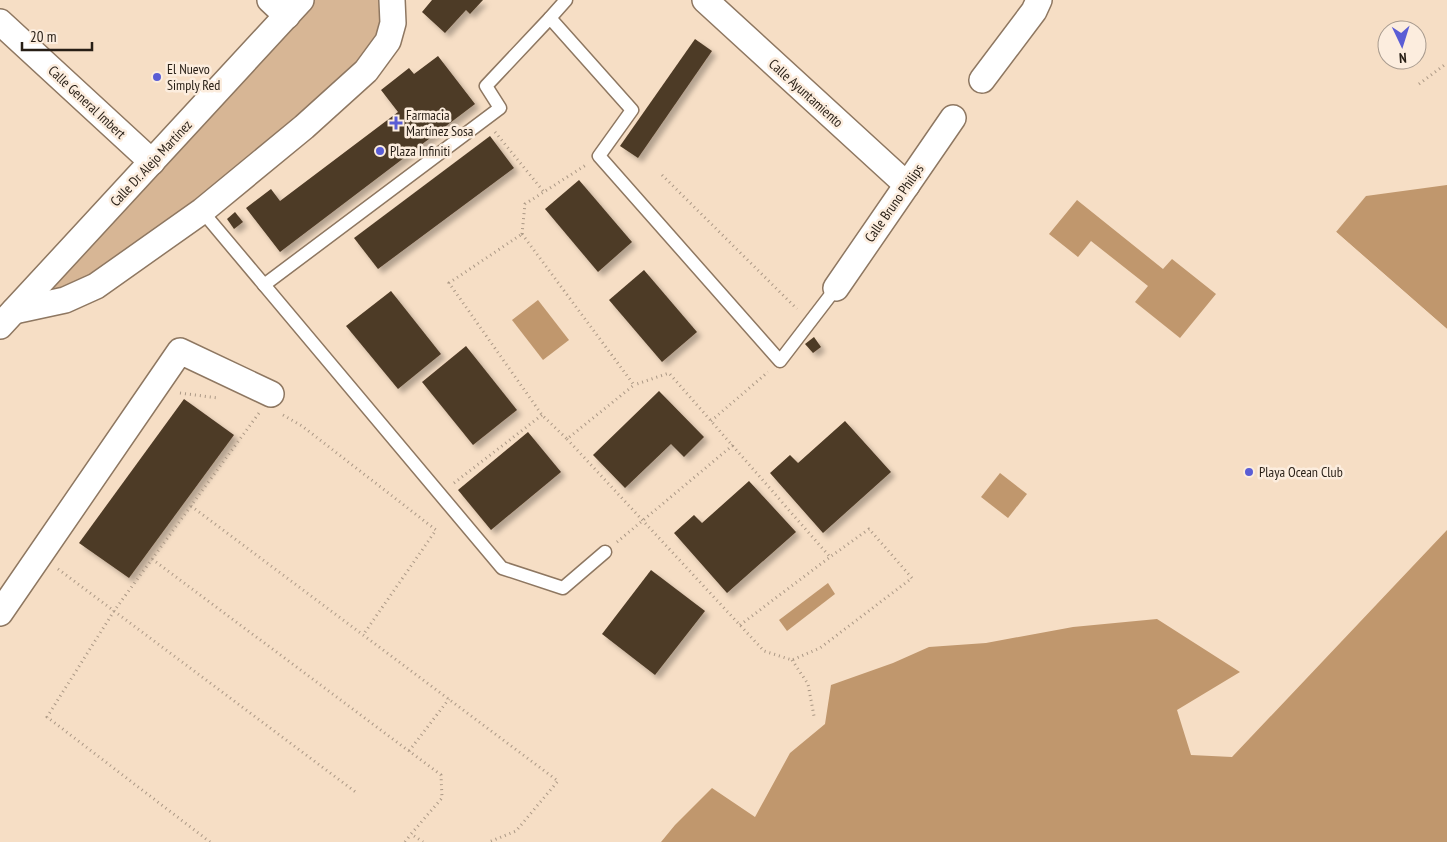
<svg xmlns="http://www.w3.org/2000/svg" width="1447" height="842" font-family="'PT Sans Narrow',sans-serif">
	<defs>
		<filter id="shadow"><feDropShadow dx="4.5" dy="4.5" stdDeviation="2.5" flood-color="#0004"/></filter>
	</defs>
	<rect width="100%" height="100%" fill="#f6dec5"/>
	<path fill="#d7b695" d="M309 0H380V35L358 66 96 283 36 304Z"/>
	<g fill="#c0976d">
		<path d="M1447 185V329L1336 232 1366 196Z"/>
		<path d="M1077 200 1163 269 1172 259 1216 294 1180 338 1135 302 1148 286 1091 241 1078 257 1049 234Z"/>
		<path d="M538 300 569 340 543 360 512 320Z"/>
		<path d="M1000 473 1027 494 1008 518 981 497Z"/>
		<path d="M1447 530V842H661L675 825 712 788 755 817 790 753 825 724 831 685 893 663 929 647 986 643 1073 627 1157 619 1240 672 1177 710 1191 755 1232 757Z"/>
		<path d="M828 583 835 594 787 631 779 620Z"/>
	</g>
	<path fill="#f6dec5" d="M1334 230 1447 329V332L1335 233Z"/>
	<g fill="#4e3a25" filter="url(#shadow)">
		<path d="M432 0H483L470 14 466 10 445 33 422 12Z"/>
		<path d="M695 39 712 51 638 158 620 146Z"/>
		<path d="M438 56 475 104 280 252 246 208 271 189 280 201 398 112 381 90 409 68 414 74Z"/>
		<path d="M490 136 514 168 378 269 354 238Z"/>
		<path d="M579 180 632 242 598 272 545 209Z"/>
		<path d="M235 212 243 222 234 229 227 219Z"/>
		<path d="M644 270 697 332 662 362 609 300Z"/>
		<path d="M391 291 441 354 398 389 346 326Z"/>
		<path d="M814 337 821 347 813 353 805 344Z"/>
		<path d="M466 346 517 410 473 445 422 382Z"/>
		<path d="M659 391 704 437 684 457 671 444 625 488 593 455Z"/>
		<path d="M184 399 234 435 129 578 79 543Z"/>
		<path d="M845 421 891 472 823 533 770 473 790 455 798 463Z"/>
		<path d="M528 432 561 472 491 530 458 490Z"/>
		<path d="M749 481 796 532 727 593 674 533 694 515 702 523Z"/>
		<path d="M651 570 705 611 655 675 602 634Z"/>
	</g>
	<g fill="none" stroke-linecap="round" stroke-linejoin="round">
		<defs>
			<g id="lane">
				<path d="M550 18 566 0"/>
				<path d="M202 211 502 568 563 588 605 552"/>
				<path d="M264 285 500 108 486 86 550 18 632 110 599 156 780 361 836 288"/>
			</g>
			<g id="street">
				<path d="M270 0 287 16"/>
				<path d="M705 0 907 185"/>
				<path d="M0 22 152 162"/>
				<path d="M982 80 1034 11 1039 0"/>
				<path d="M836 288 953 118"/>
				<path d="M14 311 65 300 96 286 202 211 304 127 366 71 388 41 393 23 392 0"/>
				<path d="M0 326 301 0"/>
				<path d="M0 613 180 351 271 394"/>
			</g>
		</defs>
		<use href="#lane" stroke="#8e7761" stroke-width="15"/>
		<use href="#street" stroke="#8e7761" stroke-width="28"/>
		<g stroke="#ab9885" stroke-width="3" stroke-dasharray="1 4" stroke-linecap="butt">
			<path d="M1419 84 1447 63"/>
			<path d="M495 132 544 192"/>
			<path d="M662 175 797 309"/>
			<path d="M522 234 634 385 567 439 542 415 449 283Z"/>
			<path d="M522 234 525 204 586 165"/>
			<path d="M180 393 218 398"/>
			<path d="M283 415 302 426 436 530 363 635"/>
			<path d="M711 421 768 372"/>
			<path d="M567 439 764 651 792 660 820 648 912 578 869 529 830 557 669 373 634 385"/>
			<path d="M454 483 542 415"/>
			<path d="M191 506 558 781 516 831 489 842"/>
			<path d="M617 542 733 445"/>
			<path d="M152 559 441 775 442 798 411 834 423 842"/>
			<path d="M58 569 357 793"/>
			<path d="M740 625 830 557"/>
			<path d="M792 660 808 684 814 716"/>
			<path d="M409 751 449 699"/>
			<path d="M210 842 47 717 114 611 259 413"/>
			<path d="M405 842 411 834"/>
		</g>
		<use href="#lane" stroke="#fff" stroke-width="12"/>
		<use href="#street" stroke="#fff" stroke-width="25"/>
	</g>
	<g fill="#5a5dd5" stroke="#fcedde" stroke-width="2">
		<circle cx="157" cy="77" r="5"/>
		<path d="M393.5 115.5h5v5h5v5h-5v5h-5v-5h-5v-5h5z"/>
		<circle cx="380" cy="151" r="5"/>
		<circle cx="1249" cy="472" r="5"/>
	</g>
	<g text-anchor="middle" stroke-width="5" stroke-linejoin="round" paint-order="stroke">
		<g font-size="14" fill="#271e15" stroke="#fcedde" text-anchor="start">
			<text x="167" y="74">El Nuevo<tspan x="167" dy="16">Simply Red</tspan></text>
			<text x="406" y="120">Farmacia<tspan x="406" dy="16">Martínez Sosa</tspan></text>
			<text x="390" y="156">Plaza Infiniti</text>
			<text x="1259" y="477">Playa Ocean Club</text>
		</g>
		<g font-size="14" fill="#271e15" stroke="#fcedde">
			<text transform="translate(806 93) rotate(42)" y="5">Calle Ayuntamiento</text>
			<text transform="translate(87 102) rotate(43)" y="5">Calle General Imbert</text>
			<text transform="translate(151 163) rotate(-47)" y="5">Calle Dr. Alejo Martínez</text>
			<text transform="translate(894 203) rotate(-55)" y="5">Calle Bruno Philips</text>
		</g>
	</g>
	<g transform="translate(1402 45) rotate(176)"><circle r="24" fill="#fcedde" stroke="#a79a8e"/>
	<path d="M0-4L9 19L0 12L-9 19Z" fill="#5a5dd5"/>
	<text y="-8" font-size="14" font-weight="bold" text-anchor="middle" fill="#271e15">N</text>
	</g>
	<path d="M22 42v8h70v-8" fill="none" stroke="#271e15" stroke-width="2.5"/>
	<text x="30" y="42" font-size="15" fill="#271e15" stroke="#fcedde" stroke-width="4" paint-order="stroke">20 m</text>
</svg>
